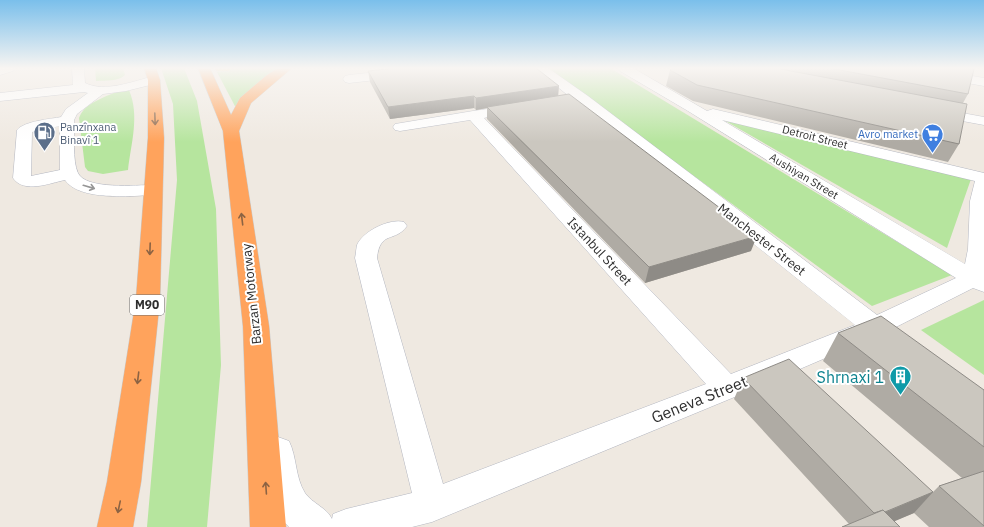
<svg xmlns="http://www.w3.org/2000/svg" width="984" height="527" font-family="'IBM Plex Sans',sans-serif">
	<rect width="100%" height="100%" fill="#efe9e1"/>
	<g fill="#b6e59e">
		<path d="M95 68H123L125 75C118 82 105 80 96 81Z"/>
		<path d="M161 68H184L197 101 216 209 221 365 207 527H147L177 180 173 104Z"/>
		<path d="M236 68H280C258 81 251 89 237 110L217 72Z"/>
		<path d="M546 68H610L952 275 872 306Z"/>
		<path d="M121 90H129C140 116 131 143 128 170L103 174 88 171 85 167 79 118C85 102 106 97 121 90Z"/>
		<path d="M722 119 971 179 947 248Z"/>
		<path d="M984 300V375L921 330Z"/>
	</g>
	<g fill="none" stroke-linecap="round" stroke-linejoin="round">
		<defs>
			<g id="minor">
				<path d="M0 68H15L13 71 0 75Z"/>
				<path d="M72 68H84L85 83C105 93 134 81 154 76L158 77 160 80 158 83 126 91 103 94 77 114 74 120C75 135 72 160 78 173 86 190 137 185 153 185L159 186 162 190 159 194 153 195C131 196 79 201 65 180 50 183 24 194 13 178L17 130C24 121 51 119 61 117L66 109 88 93 84 92 0 101V93L73 85ZM60 126V170L31 176 32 132Z"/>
				<path d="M415 68H454L452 71 448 72 349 83 345 82 343 79 345 76 349 75Z"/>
				<path d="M534 68H548L588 96 877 315 956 278 688 111 620 71 618 68H633L707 111 713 109 984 173V292L973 288 894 328 897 334 893 341 884 343 872 338 737 396 432 522 412 527H289C273 512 262 474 262 453 262 449 265 445 267 441L278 437 289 441C297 457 295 477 305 493 312 503 327 508 332 519L333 514 346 509 412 493 355 258C356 254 356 249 357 245 363 231 390 218 404 222L407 226C395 243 380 230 377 258L443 484 706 384 470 120 400 131 395 130 393 127 395 124 473 111 487 109 492 110 494 113 492 116 484 118 731 374 855 325ZM722 120 975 181 970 201 968 249 965 264Z"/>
				<path d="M900 68H926L984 78V86L906 72 902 71Z"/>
				<path d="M935 108 984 117V125L930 115 928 112 930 109Z"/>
			</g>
			<path id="major" d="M215 68H231L229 71H217Z"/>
			<g id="highway">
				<path d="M144 68H156L160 80 164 138 160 299 141 482 133 527H97L107 482 136 299 148 138V80Z"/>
				<path d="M198 68H210L231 115 240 98 267 75 278 68H292L251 103 239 131 269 326 286 527H250L243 326 223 131Z"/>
			</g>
		</defs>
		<use href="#minor" stroke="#b4b7c1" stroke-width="1"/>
		<use href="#major" stroke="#c9c9c9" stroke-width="1"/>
		<use href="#highway" stroke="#c9c9c9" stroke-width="1"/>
		<use href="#minor" fill="#fff" fill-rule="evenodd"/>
		<use href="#major" fill="#f2d163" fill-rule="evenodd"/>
		<use href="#highway" fill="#ffa35c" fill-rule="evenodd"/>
	</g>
	<g fill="#afaba4">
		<path d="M673 68H973L968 94 963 103 959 144 948 162 693 101 666 86 670 70Z"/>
		<path d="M368 71 558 96 751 251 645 283 487 119V108L476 110 474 108 390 119 370 82Z"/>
		<path d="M838 333 984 390V527H929L914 513 894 521 849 524 734 399 743 378 933 492 939 486 962 478 823 361Z"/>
	</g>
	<g fill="#8e8b86">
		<path d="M559 86 558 98 487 107V108L476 110V98Z"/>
		<path d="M474 96V108L390 119 388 107Z"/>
		<path d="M757 236 751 251 645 283 649 267Z"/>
		<path d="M933 492 914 513 881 527 877 516Z"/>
	</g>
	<g fill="#cbc7bf" stroke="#8e8b86">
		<path d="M397 68H536L559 86 476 98 474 96 388 107 368 71Z"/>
		<path d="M673 68H775L967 104 959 144 697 85 670 70Z"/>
		<path d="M829 68H969L974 69 968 94Z"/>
		<path d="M569 94 757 236 649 267 487 107Z"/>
		<path d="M881 316 984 390V447L838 333Z"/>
		<path d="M789 359 933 492 885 512 883 510 874 513 743 378Z"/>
		<path d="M984 471V526L939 486Z"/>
		<path d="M883 510 900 527H842Z"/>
	</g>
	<defs><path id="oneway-shaft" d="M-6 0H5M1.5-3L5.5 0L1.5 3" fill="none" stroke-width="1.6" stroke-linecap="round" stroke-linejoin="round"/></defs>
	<g stroke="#8c6343">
		<use href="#oneway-shaft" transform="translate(155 119) rotate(88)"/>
		<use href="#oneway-shaft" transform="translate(242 219) rotate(-97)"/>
		<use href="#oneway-shaft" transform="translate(150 249) rotate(92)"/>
		<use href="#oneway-shaft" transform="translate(138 378) rotate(97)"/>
		<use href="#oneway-shaft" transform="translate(266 488) rotate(-94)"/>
		<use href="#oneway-shaft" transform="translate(119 507) rotate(102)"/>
	</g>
	<use stroke="#969696" href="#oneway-shaft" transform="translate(89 187) rotate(16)"/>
	<linearGradient id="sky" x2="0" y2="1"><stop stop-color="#7abfeb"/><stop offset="0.48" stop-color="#f8f5f2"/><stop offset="1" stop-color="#f8f5f2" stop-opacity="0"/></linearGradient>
	<rect width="984" height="142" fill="url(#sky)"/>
	<defs>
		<symbol id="fuel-pin" viewBox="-11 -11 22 30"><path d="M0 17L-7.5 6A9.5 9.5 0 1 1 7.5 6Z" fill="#5c6f8a" stroke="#fff"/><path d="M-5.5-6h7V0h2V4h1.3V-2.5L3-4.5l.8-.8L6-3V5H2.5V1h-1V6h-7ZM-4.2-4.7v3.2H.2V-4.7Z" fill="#fff"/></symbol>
		<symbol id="supermarket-pin" viewBox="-11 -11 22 30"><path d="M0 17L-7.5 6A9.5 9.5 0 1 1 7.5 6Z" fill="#3f7fe0" stroke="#fff"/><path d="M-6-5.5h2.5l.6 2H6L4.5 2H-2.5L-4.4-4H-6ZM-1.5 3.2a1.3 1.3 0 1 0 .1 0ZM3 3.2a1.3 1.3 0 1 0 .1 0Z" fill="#fff"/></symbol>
		<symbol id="building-pin" viewBox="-11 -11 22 30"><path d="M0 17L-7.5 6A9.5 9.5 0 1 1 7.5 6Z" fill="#0f9aa8" stroke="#fff"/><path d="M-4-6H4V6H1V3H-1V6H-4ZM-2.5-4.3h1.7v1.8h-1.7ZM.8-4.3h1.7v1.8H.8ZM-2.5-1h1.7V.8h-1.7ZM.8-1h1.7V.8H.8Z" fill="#fff"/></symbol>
	</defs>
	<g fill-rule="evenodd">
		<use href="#fuel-pin" x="32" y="120" width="25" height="34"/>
		<use href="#supermarket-pin" x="920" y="122" width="25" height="34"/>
		<use href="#building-pin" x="888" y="364" width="25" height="34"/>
	</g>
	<g text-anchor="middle" stroke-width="4" stroke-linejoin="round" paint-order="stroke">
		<g font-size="11" fill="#4e5e75" stroke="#fff" text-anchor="start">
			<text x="60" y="131">Panzînxana<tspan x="60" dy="13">Binavî 1</tspan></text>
		</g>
		<g font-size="11" fill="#366cbe" stroke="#fff" text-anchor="end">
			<text x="918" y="138">Avro market</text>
		</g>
		<g font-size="11" fill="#2e2e2e" stroke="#fff">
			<text transform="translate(815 137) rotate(14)" y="4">Detroit Street</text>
			<text transform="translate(804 176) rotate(31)" y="4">Aushiyan Street</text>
		</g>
		<rect fill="#fff" stroke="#6d6d6d" stroke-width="1" x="130" y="295" width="34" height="20" rx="3"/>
		<g font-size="12" font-weight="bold" fill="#2e2e2e">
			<text x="147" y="309">M90</text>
		</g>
		<g font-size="13" fill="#2e2e2e" stroke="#fff">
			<text transform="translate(762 239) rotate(38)" y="5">Manchester Street</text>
			<text transform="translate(600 251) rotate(47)" y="5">Istanbul Street</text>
			<text transform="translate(251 294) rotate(-96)" y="5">Barzan Motorway</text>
		</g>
		<g font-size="16" fill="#0d838f" stroke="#fff" text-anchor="end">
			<text x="884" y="383">Shrnaxi 1</text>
		</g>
		<g font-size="16" fill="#2e2e2e" stroke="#fff">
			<text transform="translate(699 399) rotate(-22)" y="6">Geneva Street</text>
		</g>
	</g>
</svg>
